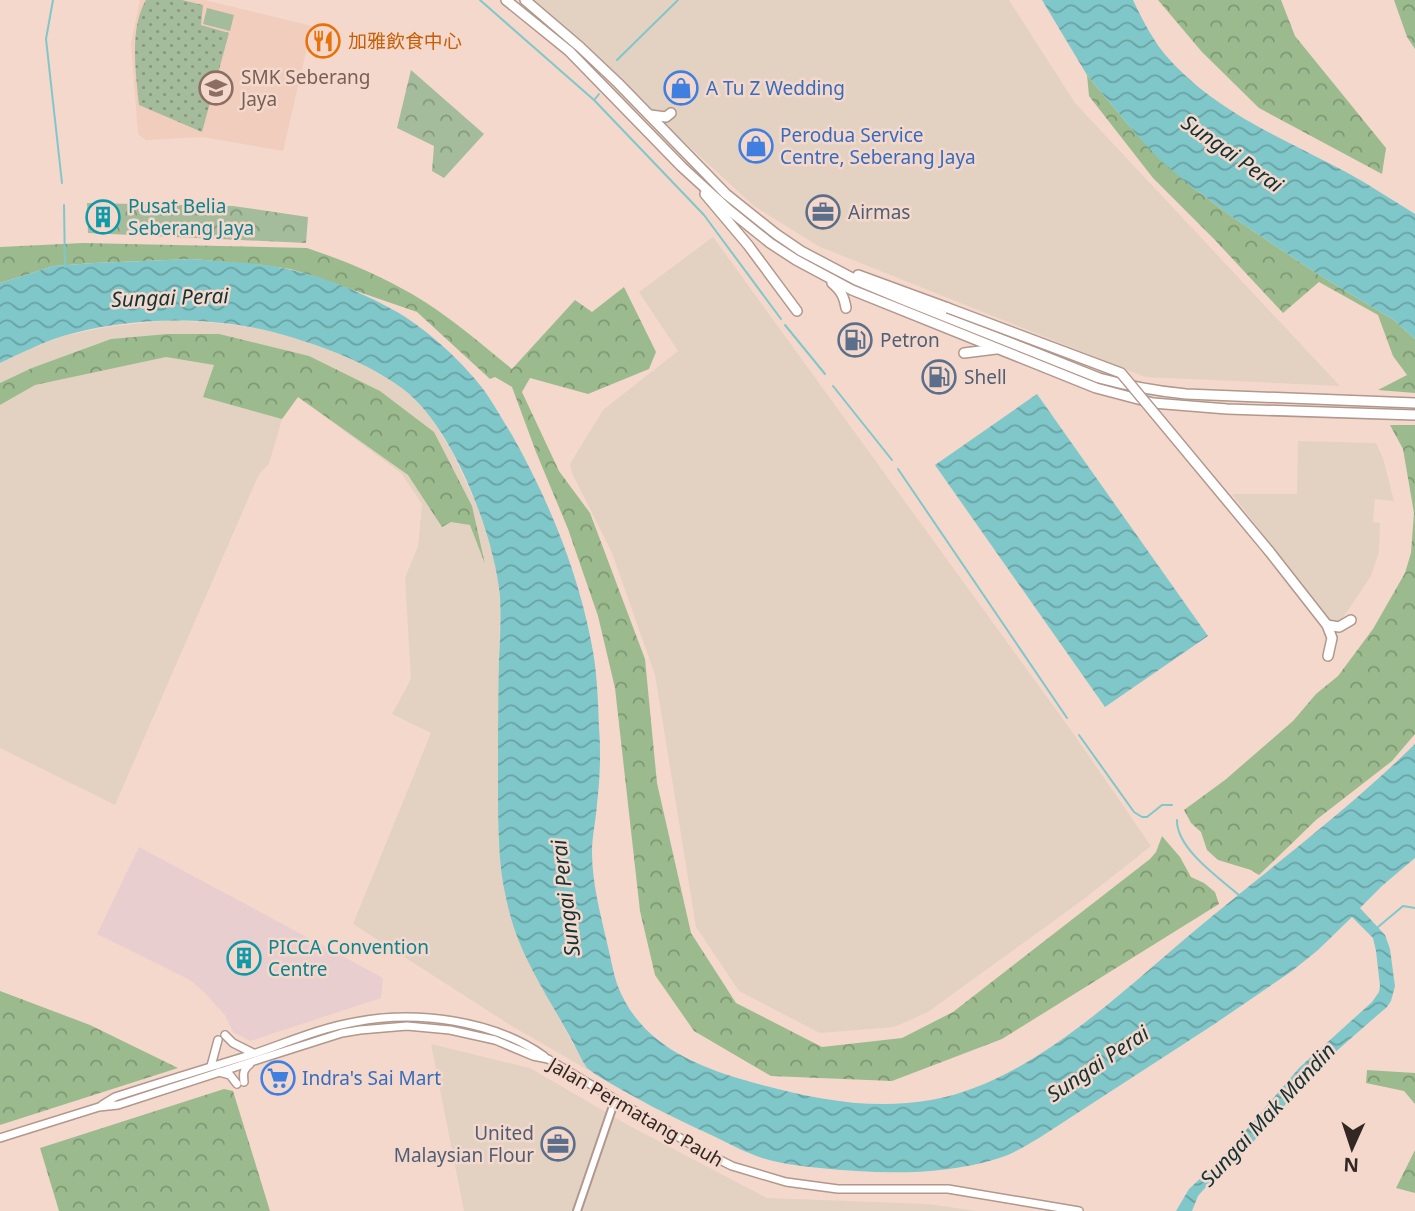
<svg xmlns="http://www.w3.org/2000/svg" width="1415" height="1211" font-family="'Noto Sans','Noto Sans SC',sans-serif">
	<defs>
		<pattern id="grass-dots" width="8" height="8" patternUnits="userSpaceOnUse" patternTransform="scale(1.75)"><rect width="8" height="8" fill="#a4bc9b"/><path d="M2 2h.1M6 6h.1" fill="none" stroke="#86997e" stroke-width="1.8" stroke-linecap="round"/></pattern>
		<pattern id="forest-crowns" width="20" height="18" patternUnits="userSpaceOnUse" patternTransform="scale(1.75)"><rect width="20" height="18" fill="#9bbb8e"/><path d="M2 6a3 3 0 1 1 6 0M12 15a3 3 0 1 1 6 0" fill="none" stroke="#7f9874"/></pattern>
		<pattern id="park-crowns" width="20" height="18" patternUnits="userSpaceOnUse" patternTransform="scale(1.75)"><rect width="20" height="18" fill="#a4bc9b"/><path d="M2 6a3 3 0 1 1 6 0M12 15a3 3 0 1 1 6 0" fill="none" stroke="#86997e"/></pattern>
		<pattern id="water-waves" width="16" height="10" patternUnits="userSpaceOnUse" patternTransform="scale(1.75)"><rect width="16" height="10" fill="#80c7ca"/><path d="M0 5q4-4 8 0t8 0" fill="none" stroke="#69a2a4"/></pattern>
	</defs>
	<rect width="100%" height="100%" fill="#f4d8cc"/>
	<path fill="#e8cece" d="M139 847 383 978 381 998 250 1041 233 1032 225 1015 204 992 190 980 97 934Z"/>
	<g fill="#e3d2c1">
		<path d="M529 0H1009L1075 103 1340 386 1145 377 818 246 754 206Z"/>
		<path d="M713 237 1073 733 1151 846 1084 899 928 1012 894 1027 820 1033 739 991 696 927 655 675 612 553 572 473 570 464 603 410 678 351 639 292Z"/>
		<path d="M173 320 215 323 266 329 319 345 368 367 403 389 420 404 437 427 453 454 478 508 492 552 497 574 500 600 498 742V838L503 882 509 907 514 928 533 971 582 1060 587 1068 595 1074 510 1025 353 924 431 733 392 714 411 679 405 578 418 546 422 504 401 473 298 397 282 419 269 464 259 474 115 805 0 748V363L29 349 64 336 106 327Z"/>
		<path d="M1298 441 1376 443 1383 458 1394 501 1375 499 1373 522 1380 523 1379 552 1371 576 1340 622 1329 621 1232 494H1297Z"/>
		<path d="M431 1044 530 1068 628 1125 767 1198 928 1204 977 1211H464Z"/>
	</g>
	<path fill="#f0cdbd" d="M140 0H205L312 26 283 151 203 137 146 140 138 134 131 43Z"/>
	<path fill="url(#grass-dots)" d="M146 0H182L203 5 201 25 229 33 202 132 139 105C136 72 129 29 146 0Z"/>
	<g fill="url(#forest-crowns)">
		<path d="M1158 0H1281L1295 36 1386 148 1382 174 1259 108 1202 52Z"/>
		<path d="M1394 0H1415V49L1407 37Z"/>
		<path d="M1087 75 1136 134 1192 187 1231 216 1316 273 1395 321 1415 339V393L1378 390 1407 375 1393 356 1378 315 1319 282 1283 313 1214 239 1153 178 1089 96Z"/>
		<path d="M83 243 307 248C343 260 379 275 412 294 448 315 480 343 512 369L575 300 592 312 624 287 656 352 649 369 588 394 530 378 522 392 559 471 590 513 645 659 657 783 691 933 736 1003 822 1047 902 1038 953 1012 1150 859 1156 852 1162 836 1180 857 1191 877 1204 883 1215 892 1219 904 1002 1039 892 1081 771 1076 694 1031 655 975 640 911 615 688 598 616 568 529 536 452 512 387 495 377 490 379 417 312 310 275 290 269 263 265 192 259 94 263 54 266 0 283V247Z"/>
		<path d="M168 334H219L309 356 380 391 434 432 472 506 485 564 470 525 451 522 442 527 408 475 298 397 282 419 203 397 214 365 166 357 35 385 0 405V383L32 368 111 339Z"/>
		<path d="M1390 425H1415V734L1392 761 1316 820 1259 875 1251 870 1218 860 1207 850 1201 832 1191 823 1184 810 1225 780 1293 721 1316 694 1338 676 1373 629 1405 573 1411 553 1414 513 1403 449Z"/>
		<path d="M0 991 90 1025 178 1068 0 1125Z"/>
		<path d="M1367 1070 1415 1073V1104L1404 1091 1366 1083Z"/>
		<path d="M224 1089 233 1091 270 1211H59L40 1148Z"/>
		<path d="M1415 1150V1193L1396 1188Z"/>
	</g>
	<g fill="url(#park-crowns)">
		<path d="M411 70 484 134 444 178 432 171 434 146 397 128Z"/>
		<path d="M87 203 233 206 308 217 306 243 88 233Z"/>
	</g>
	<path fill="#a4bc9b" d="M207 8 234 15 230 31 203 24Z"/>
	<g fill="url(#water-waves)">
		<path d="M1042 0H1133C1143 21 1154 43 1170 60 1218 113 1284 139 1346 172 1370 185 1392 200 1415 214V339L1395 321 1316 273 1231 216 1192 187 1160 160 1136 134 1087 75Z"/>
		<path d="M192 259C223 262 256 262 287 269 321 276 356 290 386 306 418 322 452 352 475 379 490 396 500 416 512 435 548 499 577 569 591 641 597 669 598 698 599 727 601 753 600 778 597 804 596 820 592 836 592 852 592 884 601 916 608 947 611 959 613 972 617 984 639 1043 694 1066 751 1082 810 1098 869 1111 931 1100 1035 1082 1130 983 1210 918 1279 861 1351 807 1415 744V858L1383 885 1360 908 1385 935 1390 949 1394 979 1395 986 1391 1001 1387 1007 1373 1019 1308 1076 1277 1115 1237 1160 1205 1188 1198 1196 1192 1211H1176L1189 1189 1224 1156 1299 1068 1372 1002 1379 992 1380 986 1376 951 1373 938 1352 917 1318 950 1292 971 1213 1025 1039 1138C1025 1146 1011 1155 996 1159 941 1176 877 1174 820 1168 801 1166 781 1164 762 1158 744 1152 726 1142 709 1134 670 1116 632 1097 595 1074L587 1068 582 1060C561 1016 530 975 514 928 509 913 506 898 503 883 498 851 498 819 498 786 498 744 498 702 499 660 500 640 501 618 500 597 495 537 453 426 403 389 368 363 325 347 284 335 217 315 130 316 63 336 41 343 21 353 0 363V283L54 266 94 263Z"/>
		<path d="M1037 394 1208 636 1105 707 935 465Z"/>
	</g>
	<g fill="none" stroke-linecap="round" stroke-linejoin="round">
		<g stroke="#80c7ca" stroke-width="2">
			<path d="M53 0 46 39 62 183"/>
			<path d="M480 0 594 100 704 215 781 319"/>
			<path d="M617 60 678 0"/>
			<path d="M595 99 599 94"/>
			<path d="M64 205 65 267"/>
			<path d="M785 325 825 374"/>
			<path d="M833 386 892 460"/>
			<path d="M898 469 1067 718"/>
			<path d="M1079 735 1134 812 1142 817H1147L1162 805H1172"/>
			<path d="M1177 820C1176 848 1219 878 1239 895"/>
			<path d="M1378 927 1403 906 1415 908"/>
		</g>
		<defs>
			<path id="secondary" d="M577 1211 615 1100"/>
			<g id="primary">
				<path d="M225 1035 233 1043 253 1053"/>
				<path d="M211 1066 218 1040"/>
				<path d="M219 1072 230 1075 237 1084"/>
				<path d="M244 1082C243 1073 243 1070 250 1064"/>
				<path d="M102 1105 115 1097C161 1082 207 1068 253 1054 286 1043 320 1028 355 1022 416 1010 493 1020 544 1056"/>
				<path d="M0 1138 99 1107 118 1105 257 1060 342 1033 360 1030 407 1026 450 1030 495 1040 533 1056 548 1059 702 1151 732 1166 786 1182 838 1189H948L1079 1211"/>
			</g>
			<g id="motorway">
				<path d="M506 0 569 51 682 167 729 210 770 243 796 260 852 290 1096 388 1153 403 1227 409 1415 415"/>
				<path d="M525 0 580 47 618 83 726 194 776 234 801 251 856 280 904 300 1099 378C1128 386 1156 391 1186 394L1415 403"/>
				<path d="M650 115 666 117 671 113"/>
				<path d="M705 194 748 245 797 311"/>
				<path d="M858 275 948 308"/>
				<path d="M832 283C841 291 844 296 846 308"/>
				<path d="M964 353 996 349"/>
				<path d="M1269 551 1327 625 1332 638 1328 656"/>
				<path d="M1327 625 1339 627 1351 620"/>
			</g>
		</defs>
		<use href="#secondary" stroke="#b1978c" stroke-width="10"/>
		<use href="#primary" stroke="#b1978c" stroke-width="10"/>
		<use href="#motorway" stroke="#b1978c" stroke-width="12"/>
		<use href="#secondary" stroke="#fff" stroke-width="6"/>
		<use href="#primary" stroke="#fff" stroke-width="7"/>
		<use href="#motorway" stroke="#fff" stroke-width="9"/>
		<defs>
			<path id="motorway-bridge" d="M948 308 1121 373 1269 551"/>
		</defs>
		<use href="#motorway-bridge" stroke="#b1978c" stroke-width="12" stroke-linecap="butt"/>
		<use href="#motorway-bridge" stroke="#fff" stroke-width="9"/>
	</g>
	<defs>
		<symbol id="restaurant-ring" viewBox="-11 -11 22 22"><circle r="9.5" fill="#f4d8cc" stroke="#e8710a" stroke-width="1.5"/><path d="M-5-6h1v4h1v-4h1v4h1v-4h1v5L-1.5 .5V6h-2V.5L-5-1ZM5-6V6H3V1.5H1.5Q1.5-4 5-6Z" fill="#e8710a"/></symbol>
		<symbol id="school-ring" viewBox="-11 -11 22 22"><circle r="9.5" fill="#f4d8cc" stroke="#8d6e63" stroke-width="1.5"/><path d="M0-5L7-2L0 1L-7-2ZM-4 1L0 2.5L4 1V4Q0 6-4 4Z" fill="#8d6e63"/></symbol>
		<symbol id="shop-ring" viewBox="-11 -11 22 22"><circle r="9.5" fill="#f4d8cc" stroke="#3f7fe0" stroke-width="1.5"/><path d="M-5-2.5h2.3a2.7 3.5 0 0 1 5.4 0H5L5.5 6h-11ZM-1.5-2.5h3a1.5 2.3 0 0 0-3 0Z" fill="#3f7fe0"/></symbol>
		<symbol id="office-ring" viewBox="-11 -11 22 22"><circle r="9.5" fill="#f4d8cc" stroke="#5c6f8a" stroke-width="1.5"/><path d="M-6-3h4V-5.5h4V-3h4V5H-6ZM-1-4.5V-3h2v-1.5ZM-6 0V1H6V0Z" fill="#5c6f8a"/></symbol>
		<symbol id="building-ring" viewBox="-11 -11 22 22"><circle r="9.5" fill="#f4d8cc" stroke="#0f9aa8" stroke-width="1.5"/><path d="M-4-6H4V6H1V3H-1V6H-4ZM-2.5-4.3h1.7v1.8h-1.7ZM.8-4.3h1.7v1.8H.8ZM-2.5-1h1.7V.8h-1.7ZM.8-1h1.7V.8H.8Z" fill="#0f9aa8"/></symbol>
		<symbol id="fuel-ring" viewBox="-11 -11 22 22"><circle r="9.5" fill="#f4d8cc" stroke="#5c6f8a" stroke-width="1.5"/><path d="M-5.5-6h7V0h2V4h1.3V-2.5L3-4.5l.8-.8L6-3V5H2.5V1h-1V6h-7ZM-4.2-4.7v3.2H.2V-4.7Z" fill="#5c6f8a"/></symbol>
		<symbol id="supermarket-ring" viewBox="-11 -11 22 22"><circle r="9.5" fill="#f4d8cc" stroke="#3f7fe0" stroke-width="1.5"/><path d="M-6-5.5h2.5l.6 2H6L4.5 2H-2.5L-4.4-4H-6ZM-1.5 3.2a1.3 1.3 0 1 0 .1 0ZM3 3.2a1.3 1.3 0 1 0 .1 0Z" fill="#3f7fe0"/></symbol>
	</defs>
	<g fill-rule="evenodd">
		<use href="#restaurant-ring" x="304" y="22" width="38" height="38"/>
		<use href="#school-ring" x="197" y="69" width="38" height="38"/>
		<use href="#shop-ring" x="662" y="69" width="38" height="38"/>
		<use href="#shop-ring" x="737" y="127" width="38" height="38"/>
		<use href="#office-ring" x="804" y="193" width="38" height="38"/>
		<use href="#building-ring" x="84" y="198" width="38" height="38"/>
		<use href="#fuel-ring" x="836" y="321" width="38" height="38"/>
		<use href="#fuel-ring" x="920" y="358" width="38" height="38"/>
		<use href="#building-ring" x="225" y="939" width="38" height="38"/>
		<use href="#supermarket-ring" x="259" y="1059" width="38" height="38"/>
		<use href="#office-ring" x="539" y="1125" width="38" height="38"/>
	</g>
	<g text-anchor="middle" stroke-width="5" stroke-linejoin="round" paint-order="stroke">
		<g font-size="19" fill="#c56008" stroke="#f4d8cc" text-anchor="start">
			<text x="348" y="48">加雅飲食中心</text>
		</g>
		<g font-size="19" fill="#785e54" stroke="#f4d8cc" text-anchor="start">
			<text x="241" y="84">SMK Seberang<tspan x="241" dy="22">Jaya</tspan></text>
		</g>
		<g font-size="19" fill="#366cbe" stroke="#f4d8cc" text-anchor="start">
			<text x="706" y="95">A Tu Z Wedding</text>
			<text x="780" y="142">Perodua Service<tspan x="780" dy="22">Centre, Seberang Jaya</tspan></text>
			<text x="302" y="1085">Indra's Sai Mart</text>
		</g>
		<g font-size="19" fill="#0d838f" stroke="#f4d8cc" text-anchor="start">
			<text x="128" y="213">Pusat Belia<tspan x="128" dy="22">Seberang Jaya</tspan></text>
			<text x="268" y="954">PICCA Convention<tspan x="268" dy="22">Centre</tspan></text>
		</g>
		<g font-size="19" fill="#4e5e75" stroke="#f4d8cc" text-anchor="start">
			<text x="848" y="219">Airmas</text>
			<text x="880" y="347">Petron</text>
			<text x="964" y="384">Shell</text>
			<text x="534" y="1140" text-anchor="end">United<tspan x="534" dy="22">Malaysian Flour</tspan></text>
		</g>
		<g font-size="19" fill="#322723" stroke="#f4d8cc">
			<text transform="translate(636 1112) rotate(30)" y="7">Jalan Permatang Pauh</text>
		</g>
		<g font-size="21" font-style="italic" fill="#103436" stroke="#f4d8cc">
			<text transform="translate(1232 154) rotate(35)" y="7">Sungai Perai</text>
			<text transform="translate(170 298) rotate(-2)" y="7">Sungai Perai</text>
			<text transform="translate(566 898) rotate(-97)" y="7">Sungai Perai</text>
			<text transform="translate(1098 1064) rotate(-34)" y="7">Sungai Perai</text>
			<text transform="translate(1268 1115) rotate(-47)" y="7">Sungai Mak Mandin</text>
		</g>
	</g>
	<g transform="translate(1352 1148) rotate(183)" stroke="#f4d8cc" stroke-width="5" paint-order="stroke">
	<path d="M0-5L12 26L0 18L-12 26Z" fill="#322723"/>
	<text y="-10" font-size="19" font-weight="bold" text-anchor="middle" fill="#322723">N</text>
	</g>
</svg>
